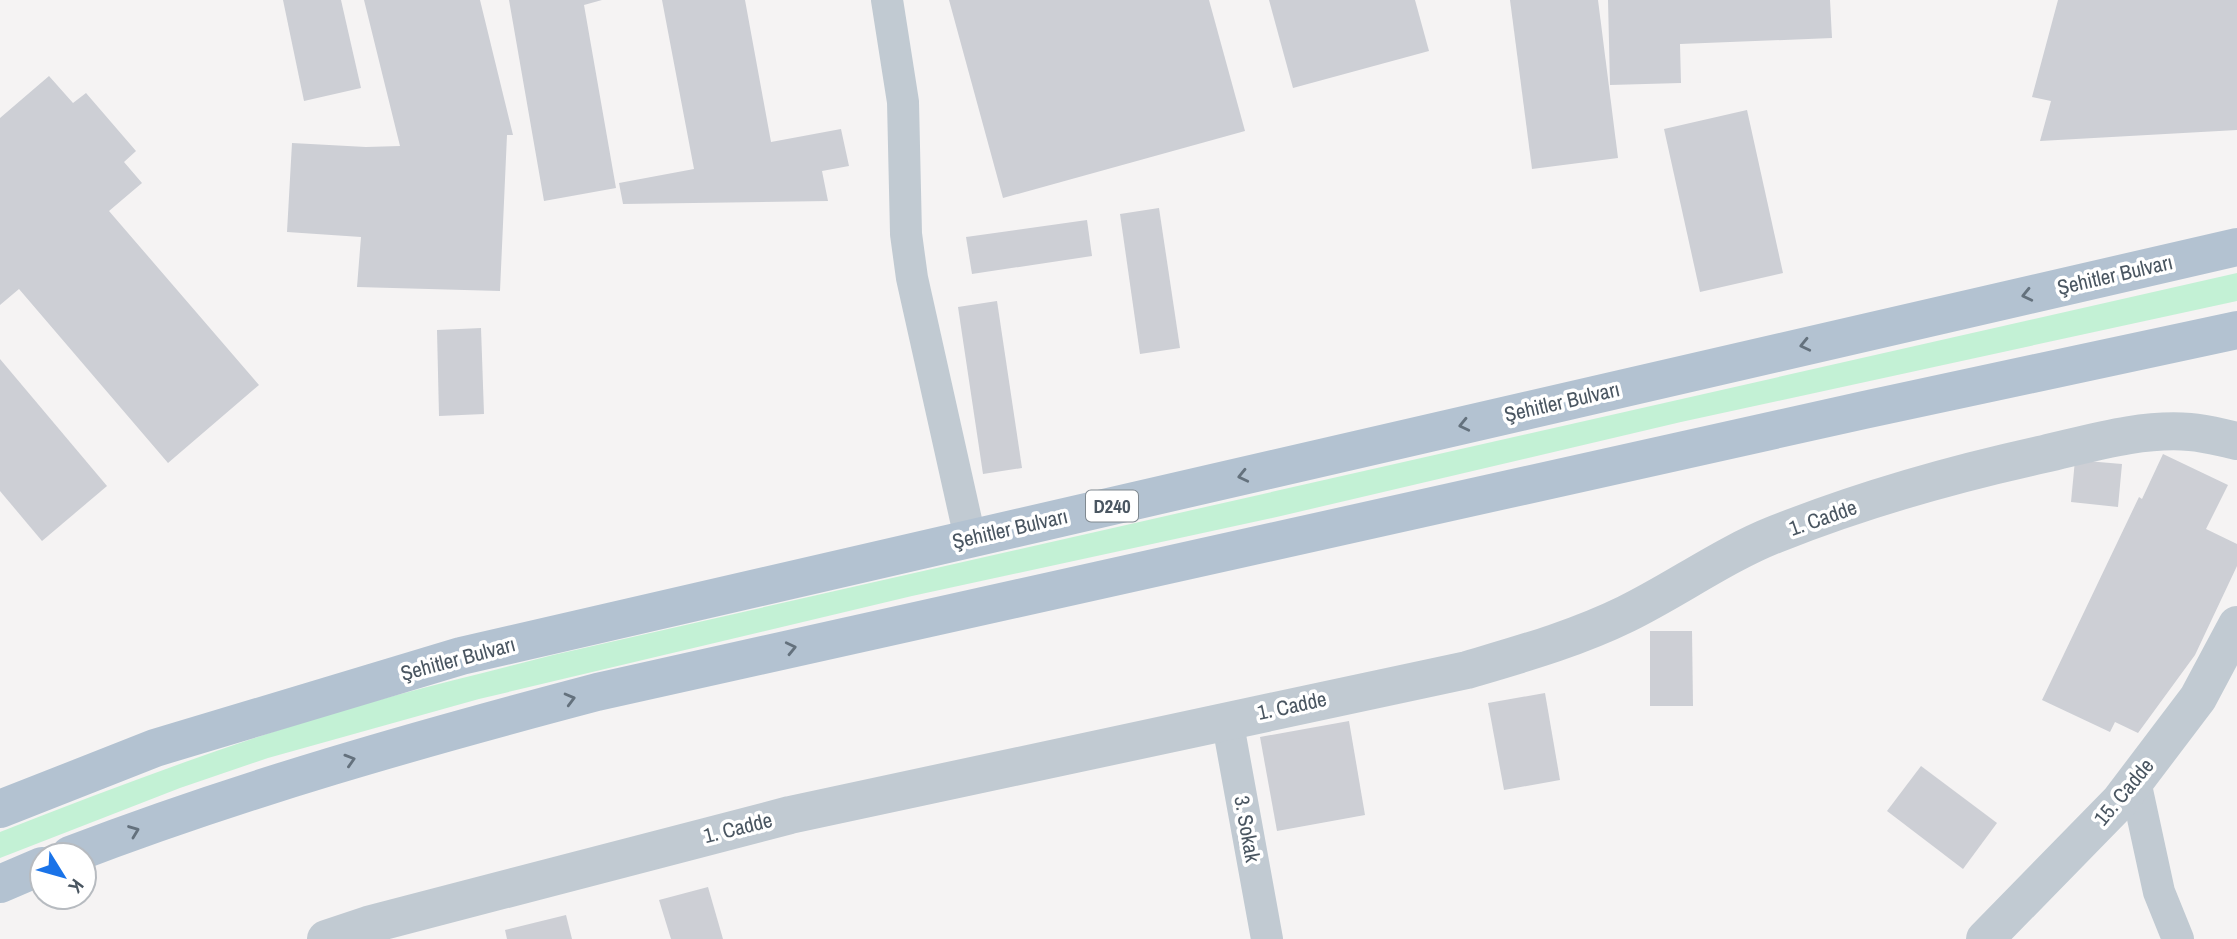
<svg xmlns="http://www.w3.org/2000/svg" width="2237" height="939" font-family="'Archivo Narrow',sans-serif">
	<rect width="100%" height="100%" fill="#f5f3f3"/>
	<path fill="#c3f1d5" d="M2237 273V301L1681 422 1281 516 912 596 479 699 268 758 180 788 0 858V832C94 795 189 759 285 728 373 699 463 678 553 655Z"/>
	<g fill="#cdcfd5">
		<path d="M283 0H341L361 88 304 101Z"/>
		<path d="M364 0H480L513 135H507L500 291 357 287 361 237 287 232 292 143 366 147 400 146Z"/>
		<path d="M509 0H602L584 5 616 188 544 201Z"/>
		<path d="M662 0H745L771 142 841 129 849 166 822 171 828 201 623 204 619 183 694 169Z"/>
		<path d="M949 0H1209L1245 131 1003 198Z"/>
		<path d="M1269 0H1415L1429 51 1293 88Z"/>
		<path d="M1510 0H1598L1618 158 1532 169Z"/>
		<path d="M1608 0H1830L1832 38 1680 44 1681 83 1610 85Z"/>
		<path d="M2058 0H2237V130L2040 141 2051 101 2032 97Z"/>
		<path d="M49 76 73 103 86 93 136 151 124 162 142 183 109 211 259 385 168 463 19 289 0 305V118Z"/>
		<path d="M1747 110 1783 273 1700 292 1664 129Z"/>
		<path d="M1159 208 1180 348 1140 354 1120 214Z"/>
		<path d="M1087 220 1092 256 972 274 966 237Z"/>
		<path d="M997 301 1022 468 983 474 958 307Z"/>
		<path d="M481 328 484 414 439 416 437 330Z"/>
		<path d="M0 359 107 486 42 541 0 491Z"/>
		<path d="M2163 454 2228 485 2206 529 2237 544V566L2195 655 2138 733 2115 722 2110 732 2042 700 2139 497 2142 499Z"/>
		<path d="M2075 460 2122 464 2118 507 2071 502Z"/>
		<path d="M1650 631H1692L1693 706H1650Z"/>
		<path d="M1545 693 1560 780 1504 790 1488 703Z"/>
		<path d="M1349 721 1365 815 1277 831 1260 737Z"/>
		<path d="M1921 766 1997 823 1963 869 1887 811Z"/>
		<path d="M708 887 723 939H671L659 900Z"/>
		<path d="M566 915 572 939H507L505 930Z"/>
	</g>
	<g fill="none" stroke-linecap="round" stroke-linejoin="round">
		<g stroke="#c1cad2" stroke-width="32">
			<path d="M887 0 903 102 906 234 912 278 970 538"/>
			<path d="M1227 719 1267 939"/>
			<path d="M2135 781 2159 892 2178 939"/>
		</g>
		<g stroke="#c1cad2" stroke-width="38">
			<path d="M326 939 368 925 790 815 1467 670C1521 654 1575 639 1626 614 1677 589 1723 555 1776 534 1859 501 1957 473 2044 454 2092 443 2141 428 2190 432 2206 433 2222 438 2237 441"/>
			<path d="M1985 939 2120 801 2198 698 2237 625"/>
		</g>
		<g stroke="#b3c2d1" stroke-width="38">
			<path d="M0 809 155 748 461 656 2237 247"/>
			<path d="M70 855C242 789 419 739 597 692L1864 410 2237 330"/>
			<path d="M0 884 42 866"/>
		</g>
	</g>
	<defs><path id="oneway-chevron" d="M-2-3.5L2.5 0L-2 3.5" fill="none" stroke-width="1.6" stroke-linecap="round" stroke-linejoin="round" transform="scale(1.75)"/></defs>
	<g stroke="#64717d">
		<use href="#oneway-chevron" transform="translate(2027 295) rotate(167)"/>
		<use href="#oneway-chevron" transform="translate(1805 345) rotate(167)"/>
		<use href="#oneway-chevron" transform="translate(1464 425) rotate(167)"/>
		<use href="#oneway-chevron" transform="translate(1243 476) rotate(167)"/>
		<use href="#oneway-chevron" transform="translate(791 648) rotate(-13)"/>
		<use href="#oneway-chevron" transform="translate(570 699) rotate(-15)"/>
		<use href="#oneway-chevron" transform="translate(350 760) rotate(-17)"/>
		<use href="#oneway-chevron" transform="translate(134 831) rotate(-21)"/>
	</g>
	<g text-anchor="middle" stroke-width="7" stroke-linejoin="round" paint-order="stroke">
		<rect fill="#fff" stroke="#808990" stroke-width="2" x="1086" y="490.5" width="52" height="31" rx="5"/>
		<g font-size="19" font-weight="bold" fill="#4a5661">
			<text x="1112" y="513">D240</text>
		</g>
		<g font-size="21" fill="#4a5661" stroke="#fff">
			<text transform="translate(2115 275) rotate(-13)" y="7">Şehitler Bulvarı</text>
			<text transform="translate(1562 402) rotate(-13)" y="7">Şehitler Bulvarı</text>
			<text transform="translate(1823 518) rotate(-19)" y="7">1. Cadde</text>
			<text transform="translate(1010 529) rotate(-13)" y="7">Şehitler Bulvarı</text>
			<text transform="translate(458 659) rotate(-15)" y="7">Şehitler Bulvarı</text>
			<text transform="translate(1292 706) rotate(-12)" y="7">1. Cadde</text>
			<text transform="translate(2124 792) rotate(-50)" y="7">15. Cadde</text>
			<text transform="translate(738 828) rotate(-14)" y="7">1. Cadde</text>
			<text transform="translate(1247 829) rotate(80)" y="7">3. Sokak</text>
		</g>
	</g>
	<g transform="translate(63 876) rotate(127)"><circle r="33" fill="#ffffff" stroke="#b7bbc0" stroke-width="2"/>
	<path d="M0-5L12 26L0 18L-12 26Z" fill="#1a73e8"/>
	<text y="-10" font-size="19" font-weight="bold" text-anchor="middle" fill="#4a5661">K</text>
	</g>
</svg>
